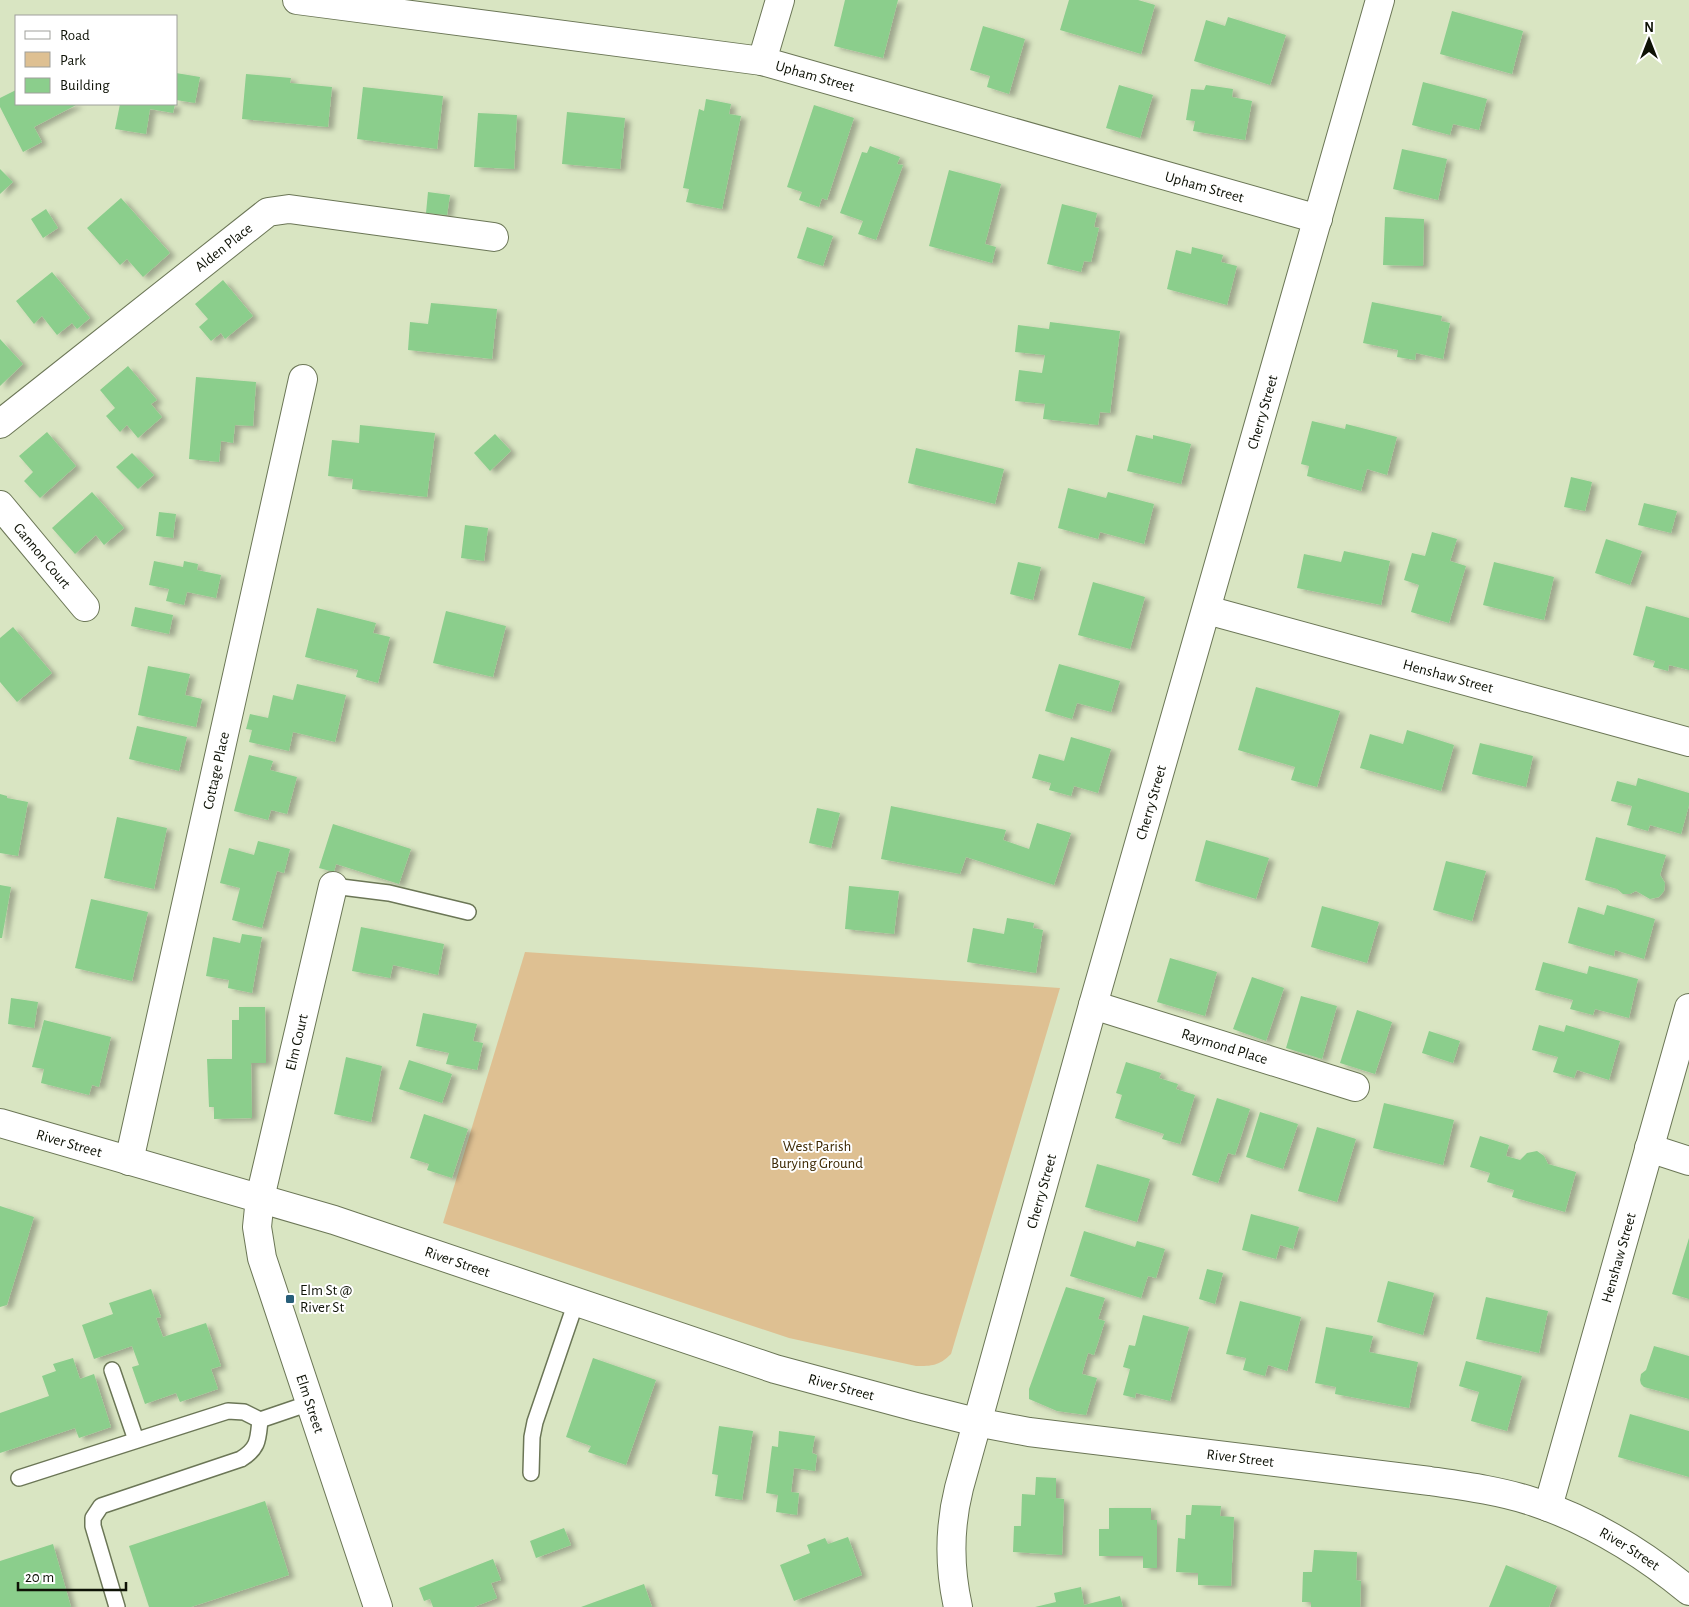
<svg xmlns="http://www.w3.org/2000/svg" width="1689" height="1607" font-family="'Alegreya Sans',sans-serif">
	<defs>
		<filter id="shadow"><feDropShadow dx="5.5" dy="3" stdDeviation="2.5" flood-color="#0004"/></filter>
	</defs>
	<rect width="100%" height="100%" fill="#d9e5c2"/>
	<path fill="#dec092" d="M525 952 1060 988 951 1354C939 1366 932 1366 916 1366L789 1338 443 1223Z"/>
	<g fill="#8bce8c" filter="url(#shadow)">
		<path d="M845 0H898L883 58 834 46Z"/>
		<path d="M1069 0H1138L1155 5 1141 54 1060 30Z"/>
		<path d="M1452 11 1523 31 1512 74 1440 54Z"/>
		<path d="M1228 17 1286 35 1270 85 1194 61 1206 20 1225 26Z"/>
		<path d="M983 26 1025 39 1009 94 987 87 990 76 970 70Z"/>
		<path d="M176 73 200 77 195 103 176 100Z"/>
		<path d="M246 74 291 78 290 83 332 87 328 127 242 119Z"/>
		<path d="M1423 82 1487 99 1479 130 1453 124 1450 135 1412 125Z"/>
		<path d="M1119 85 1153 95 1140 138 1106 128Z"/>
		<path d="M1206 85 1233 89 1232 97 1252 101 1245 140 1193 131 1195 121 1186 120 1191 89 1204 90Z"/>
		<path d="M363 87 443 96 437 149 357 139Z"/>
		<path d="M16 90V104H78L34 127 42 142 23 152 0 107V98Z"/>
		<path d="M706 99 731 104 729 114 741 116 722 209 686 202 689 189 683 188 699 109 704 111Z"/>
		<path d="M120 104H175L173 113 150 109 146 134 115 129Z"/>
		<path d="M814 105 854 118 827 200 822 198 819 207 799 200 802 192 787 187Z"/>
		<path d="M567 112 625 118 620 169 562 164Z"/>
		<path d="M478 113 517 115 514 169 474 167Z"/>
		<path d="M870 146 900 157 897 164 903 165 876 240 858 234 863 221 840 213 862 152 867 153Z"/>
		<path d="M1402 149 1447 159 1438 200 1393 189Z"/>
		<path d="M0 169 13 182 0 194Z"/>
		<path d="M949 170 1001 184 985 244 996 247 992 263 929 246Z"/>
		<path d="M428 192 450 195 447 215 426 213Z"/>
		<path d="M121 198 170 253 143 277 127 259 120 265 87 228Z"/>
		<path d="M1062 204 1097 213 1094 227 1099 228 1091 262 1084 261 1081 272 1047 264Z"/>
		<path d="M46 209 58 228 43 238 31 219Z"/>
		<path d="M1385 217 1424 219 1423 266 1383 265Z"/>
		<path d="M807 227 833 236 823 266 797 258Z"/>
		<path d="M1192 247 1223 255 1221 262 1237 266 1227 305 1167 289 1176 250 1191 254Z"/>
		<path d="M52 272 90 318 77 329 72 323 57 335 42 316 34 324 16 301Z"/>
		<path d="M223 280 253 316 225 339 221 333 211 341 199 327 208 319 195 304Z"/>
		<path d="M1372 302 1442 316 1441 321 1450 323 1443 359 1416 353 1415 360 1397 357 1398 350 1363 343Z"/>
		<path d="M431 303 497 309 492 359 408 350 410 322 428 324Z"/>
		<path d="M1050 322 1120 331 1110 413 1100 412 1098 425 1043 419 1045 404 1015 401 1019 370 1042 373 1045 355 1015 352 1018 325 1049 329Z"/>
		<path d="M0 339 23 364 0 386Z"/>
		<path d="M128 366 157 400 151 404 162 417 138 438 127 425 120 432 106 416 115 408 100 390Z"/>
		<path d="M196 377 256 382 253 426 235 425 233 443 221 441 219 462 189 459Z"/>
		<path d="M1312 421 1345 429 1346 424 1397 437 1387 475 1367 469 1361 491 1307 476 1309 466 1301 464Z"/>
		<path d="M360 425 435 433 427 497 352 489 353 479 328 476 332 440 359 443Z"/>
		<path d="M47 432 76 466 40 498 24 481 33 472 19 456Z"/>
		<path d="M495 434 511 451 490 471 474 453Z"/>
		<path d="M1136 435 1153 439V435L1191 444 1181 484 1127 471Z"/>
		<path d="M916 448 1004 469 995 504 908 483Z"/>
		<path d="M132 453 154 475 138 489 116 467Z"/>
		<path d="M1571 477 1592 482 1585 511 1564 507Z"/>
		<path d="M1068 488 1106 498 1108 492 1154 504 1144 544 1100 532 1098 539 1058 528Z"/>
		<path d="M92 492 124 528 104 545 96 535 75 554 52 528Z"/>
		<path d="M1644 503 1677 511 1671 533 1638 525Z"/>
		<path d="M159 512 176 514 173 538 156 536Z"/>
		<path d="M465 525 488 528 484 561 461 558Z"/>
		<path d="M1432 532 1457 539 1450 561 1466 566 1449 623 1411 612 1419 585 1404 580 1412 553 1425 556Z"/>
		<path d="M1606 539 1642 551 1630 585 1595 573Z"/>
		<path d="M1344 551 1390 561 1381 605 1297 588 1304 554 1341 562Z"/>
		<path d="M154 561 183 567 184 561 198 564 197 570 221 575 216 598 187 592 184 605 166 601 169 589 149 585Z"/>
		<path d="M1018 562 1041 567 1033 600 1010 594Z"/>
		<path d="M1494 562 1554 577 1544 620 1483 605Z"/>
		<path d="M1093 582 1145 597 1130 649 1078 635Z"/>
		<path d="M1646 606 1689 618V670L1669 665 1668 671 1653 667 1655 661 1633 655Z"/>
		<path d="M135 607 173 615 169 634 131 626Z"/>
		<path d="M317 608 376 623 373 633 390 637 378 683 356 677 358 670 305 657Z"/>
		<path d="M446 611 506 626 493 677 433 663Z"/>
		<path d="M13 627 52 673 17 702 0 682V638Z"/>
		<path d="M1059 664 1120 681 1111 712 1077 703 1072 719 1045 711Z"/>
		<path d="M148 666 190 674 185 695 202 699 196 727 138 715Z"/>
		<path d="M297 684 346 695 335 742 293 732 289 751 249 742 252 730 246 729 250 714 268 718 273 695 293 700Z"/>
		<path d="M1256 687 1340 711 1317 787 1291 780 1295 767 1238 750Z"/>
		<path d="M137 726 187 737 179 771 129 759Z"/>
		<path d="M1407 730 1454 745 1441 791 1360 768 1370 734 1403 744Z"/>
		<path d="M1071 737 1111 749 1098 793 1074 786 1071 796 1049 790 1051 783 1032 778 1039 754 1064 761Z"/>
		<path d="M1480 743 1533 756 1526 787 1472 774Z"/>
		<path d="M249 755 273 761 270 770 297 777 287 814 271 810 268 820 234 811Z"/>
		<path d="M1638 778 1689 793V805L1681 834 1650 825 1648 831 1627 825 1632 806 1611 801 1617 781 1636 786Z"/>
		<path d="M0 794 7 796V798L28 802 18 856 0 853Z"/>
		<path d="M891 806 1006 830 1003 840 1029 849 1037 823 1071 833 1054 885 966 857 960 874 881 859Z"/>
		<path d="M817 808 840 813 831 848 809 843Z"/>
		<path d="M117 817 167 828 154 889 104 878Z"/>
		<path d="M333 824 411 849 399 884 336 864 334 872 319 868Z"/>
		<path d="M1596 837 1666 855 1660 875 1665 883 1664 891 1659 897 1650 899 1636 891 1630 894H1623L1617 889 1585 880Z"/>
		<path d="M1206 840 1269 858 1256 899 1195 881Z"/>
		<path d="M258 841 290 849 284 873 277 871 262 928 232 920 240 888 220 883 229 848 254 855Z"/>
		<path d="M1446 861 1486 871 1472 921 1433 910Z"/>
		<path d="M0 885 11 887 2 938H0Z"/>
		<path d="M849 886 899 891 894 934 845 929Z"/>
		<path d="M91 899 148 912 132 981 75 968Z"/>
		<path d="M1607 905 1655 919 1644 959 1615 950 1614 956 1568 943 1578 907 1604 915Z"/>
		<path d="M1322 906 1379 922 1367 963 1311 947Z"/>
		<path d="M1007 918 1034 923 1033 928 1043 930 1036 973 967 962 973 928 1004 934Z"/>
		<path d="M361 927 444 944 438 975 393 965 390 978 352 971Z"/>
		<path d="M242 934 262 937 252 993 228 988 229 980 206 976 213 937 240 943Z"/>
		<path d="M1170 958 1217 972 1205 1016 1157 1002Z"/>
		<path d="M1543 962 1587 974 1589 966 1638 979 1629 1018 1595 1009 1593 1015 1570 1009 1573 1000 1535 990Z"/>
		<path d="M1252 977 1284 988 1266 1041 1233 1029Z"/>
		<path d="M1301 996 1337 1006 1322 1059 1286 1048Z"/>
		<path d="M11 998 38 1002 34 1028 8 1024Z"/>
		<path d="M239 1007H265L266 1063H251L252 1118 214 1119V1107H209L207 1059H232V1020H239Z"/>
		<path d="M1357 1010 1392 1022 1375 1074 1340 1063Z"/>
		<path d="M423 1013 477 1024 473 1041 483 1043 477 1070 446 1064 449 1053 416 1046Z"/>
		<path d="M44 1020 111 1037 99 1087 92 1085 89 1095 41 1083 44 1069 32 1067Z"/>
		<path d="M1539 1025 1564 1032 1566 1025 1620 1041 1609 1080 1577 1070 1574 1078 1553 1072 1558 1057 1532 1050Z"/>
		<path d="M1429 1031 1460 1041 1453 1063 1422 1053Z"/>
		<path d="M346 1057 382 1066 371 1122 334 1114Z"/>
		<path d="M409 1060 452 1074 442 1103 399 1089Z"/>
		<path d="M1126 1062 1161 1073 1159 1078 1178 1084 1176 1089 1195 1095 1180 1144 1162 1139 1164 1134 1115 1118 1122 1095 1116 1093Z"/>
		<path d="M1217 1098 1250 1109 1235 1155 1228 1153 1218 1183 1192 1175Z"/>
		<path d="M1384 1103 1454 1120 1443 1165 1373 1148Z"/>
		<path d="M1260 1112 1298 1124 1283 1169 1246 1157Z"/>
		<path d="M424 1114 468 1129 452 1178 427 1170 429 1164 410 1158Z"/>
		<path d="M1317 1127 1356 1139 1337 1202 1298 1191Z"/>
		<path d="M1480 1136 1509 1145 1506 1156 1520 1160 1527 1153 1537 1151 1544 1156 1548 1164 1576 1172 1565 1212 1512 1197 1514 1190 1487 1182 1490 1173 1470 1167Z"/>
		<path d="M1097 1164 1150 1179 1137 1222 1085 1207Z"/>
		<path d="M0 1206 34 1217 7 1305 0 1307Z"/>
		<path d="M1251 1214 1299 1227 1293 1249 1280 1245 1276 1259 1242 1250Z"/>
		<path d="M1084 1231 1135 1247 1137 1241 1165 1249 1156 1278 1148 1276 1141 1298 1070 1276Z"/>
		<path d="M1689 1238V1299L1672 1294Z"/>
		<path d="M1207 1269 1223 1273 1215 1304 1199 1299Z"/>
		<path d="M1388 1281 1434 1293 1423 1335 1377 1322Z"/>
		<path d="M1066 1287 1105 1298 1098 1319 1105 1321 1094 1355 1088 1353 1082 1374 1097 1378 1086 1415 1057 1411 1029 1399V1389Z"/>
		<path d="M151 1289 161 1317 156 1318 163 1337 206 1323 221 1366 211 1369 218 1389 180 1402 176 1393 145 1404 132 1367 139 1365 132 1346 94 1359 82 1325 113 1314 109 1303Z"/>
		<path d="M1486 1297 1548 1311 1539 1353 1476 1339Z"/>
		<path d="M1240 1301 1301 1317 1287 1371 1268 1365 1265 1376 1243 1370 1246 1358 1226 1354Z"/>
		<path d="M1143 1315 1189 1327 1170 1401 1136 1393 1135 1398 1123 1395 1130 1369 1123 1367 1129 1345 1135 1346Z"/>
		<path d="M1326 1327 1373 1336 1369 1352 1418 1362 1409 1408 1335 1394 1336 1387 1315 1383Z"/>
		<path d="M1654 1346 1689 1356V1399L1644 1387 1641 1384 1640 1380 1641 1374 1646 1370Z"/>
		<path d="M73 1358 80 1379 94 1374 111 1427 79 1438 75 1428 0 1453V1413L49 1396 42 1376 56 1371 53 1364Z"/>
		<path d="M593 1358 656 1380 626 1465 588 1452 591 1446 566 1437Z"/>
		<path d="M1466 1361 1522 1376 1507 1431 1471 1421 1479 1392 1459 1386Z"/>
		<path d="M1630 1414 1689 1431V1477L1618 1457Z"/>
		<path d="M719 1426 753 1431 742 1500 715 1496 718 1475 712 1474Z"/>
		<path d="M779 1431 815 1436 812 1453 817 1455 815 1471 794 1468 791 1492 799 1493 797 1515 776 1512 778 1495 766 1493 772 1446 778 1447Z"/>
		<path d="M1036 1477 1056 1478V1498L1064 1499 1062 1555 1013 1552 1014 1526H1021L1022 1494 1035 1495Z"/>
		<path d="M265 1501 289 1575 191 1607H149L129 1546Z"/>
		<path d="M1192 1505 1221 1506 1220 1516 1234 1517 1231 1586 1198 1585V1573L1176 1572 1178 1538 1185 1539 1186 1515H1191Z"/>
		<path d="M1109 1508H1151V1520H1157V1568H1143V1556H1099V1529H1109Z"/>
		<path d="M564 1528 571 1545 536 1558 530 1541Z"/>
		<path d="M848 1537 862 1575 794 1601 780 1565 810 1553 807 1545 825 1538 828 1544Z"/>
		<path d="M53 1544 71 1607H0V1561Z"/>
		<path d="M1314 1550 1357 1552 1356 1580 1361 1581 1360 1607H1311V1602H1302L1303 1572H1312Z"/>
		<path d="M493 1559 501 1580 491 1583 497 1598 474 1607H433L430 1599 424 1601 419 1588Z"/>
		<path d="M1506 1565 1557 1586 1549 1607H1489Z"/>
		<path d="M644 1584 652 1607H581Z"/>
		<path d="M1081 1587 1084 1605 1120 1596 1123 1607H1035L1056 1602 1054 1593Z"/>
	</g>
	<g fill="none" stroke-linecap="round" stroke-linejoin="round">
		<defs>
			<g id="service">
				<path d="M333 886 389 893 468 912"/>
				<path d="M112 1370 136 1440"/>
				<path d="M531 1473 532 1437 535 1422 576 1302"/>
				<path d="M19 1478 228 1411 244 1412 260 1420"/>
				<path d="M117 1607 93 1526V1518L101 1506 241 1459C259 1448 258 1439 260 1420L310 1403"/>
			</g>
			<g id="minor">
				<path id="s1" d="M297 0 762 61 1318 219"/>
				<path d="M762 61 780 0"/>
				<path id="s2" d="M0 424 268 212 289 209 494 237"/>
				<path id="s3" d="M0 505 85 607"/>
				<path id="s4" d="M1207 610 1689 742"/>
				<path id="s5" d="M1093 1005 1355 1087"/>
				<path d="M1649 1148 1689 1161"/>
				<path id="s6" d="M129 1161 303 379"/>
				<path id="s7" d="M260 1198 333 886"/>
				<path id="s8" d="M1548 1507 1689 1008"/>
			</g>
			<g id="tertiary">
				<path id="s9" d="M0 1123 334 1220 775 1369 916 1407 976 1422 1029 1432 1430 1481C1464 1486 1501 1491 1534 1502 1591 1521 1643 1553 1689 1591"/>
				<path id="s10" d="M260 1198 257 1227 262 1258 378 1607"/>
				<path id="s11" d="M958 1607C949 1567 949 1528 959 1488L1093 1005 1380 0"/>
			</g>
		</defs>
		<use href="#service" stroke="#6b7656" stroke-width="18"/>
		<use href="#minor" stroke="#6b7656" stroke-width="30"/>
		<use href="#tertiary" stroke="#6b7656" stroke-width="30"/>
		<use href="#service" stroke="#fff" stroke-width="15"/>
		<use href="#minor" stroke="#fff" stroke-width="28"/>
		<use href="#tertiary" stroke="#fff" stroke-width="28"/>
	</g>
	<rect fill="#275e79" stroke="#fff" stroke-width="2" x="285" y="1294" width="10" height="10" rx="2.5"/>
	<g text-anchor="middle" stroke-width="4" stroke-linejoin="round" paint-order="stroke">
		<g font-size="15" fill="#0e1206" stroke="#fff">
			<text dy="5" stroke="none"><textPath href="#s1" startOffset="524">Upham Street</textPath></text>
			<text dy="5" stroke="none"><textPath href="#s1" startOffset="929">Upham Street</textPath></text>
			<text dy="5" stroke="none"><textPath href="#s2" startOffset="285">Alden Place</textPath></text>
			<text dy="5" stroke="none"><textPath href="#s11" startOffset="1238">Cherry Street</textPath></text>
			<text dy="5" stroke="none"><textPath href="#s3" startOffset="66">Gannon Court</textPath></text>
			<text dy="5" stroke="none"><textPath href="#s4" startOffset="250">Henshaw Street</textPath></text>
			<text dy="5" stroke="none"><textPath href="#s6" startOffset="400">Cottage Place</textPath></text>
			<text dy="5" stroke="none"><textPath href="#s11" startOffset="832">Cherry Street</textPath></text>
			<text dy="5" stroke="none"><textPath href="#s7" startOffset="160">Elm Court</textPath></text>
			<text dy="5" stroke="none"><textPath href="#s5" startOffset="138">Raymond Place</textPath></text>
			<text dy="5" stroke="none"><textPath href="#s9" startOffset="72">River Street</textPath></text>
			<text dy="5" stroke="none"><textPath href="#s11" startOffset="428">Cherry Street</textPath></text>
			<text dy="5" stroke="none"><textPath href="#s8" startOffset="259">Henshaw Street</textPath></text>
			<text dy="5" stroke="none"><textPath href="#s9" startOffset="478">River Street</textPath></text>
			<text dy="5" stroke="none"><textPath href="#s9" startOffset="882">River Street</textPath></text>
			<text dy="5" stroke="none"><textPath href="#s10" startOffset="214">Elm Street</textPath></text>
			<text dy="5" stroke="none"><textPath href="#s9" startOffset="1288">River Street</textPath></text>
			<text dy="5" stroke="none"><textPath href="#s9" startOffset="1692">River Street</textPath></text>
		</g>
		<g font-size="15" fill="#3c2803" stroke="#fff">
			<text x="817" y="1151">West Parish<tspan x="817" dy="17">Burying Ground</tspan></text>
		</g>
		<g font-size="15" fill="#0e1206" stroke="#fff" text-anchor="start">
			<text x="300" y="1295">Elm St @<tspan x="300" dy="17">River St</tspan></text>
		</g>
	</g>
	<rect x="15" y="15" width="162" height="90" fill="#ffffff" stroke="#9fa09b"/>
	<rect x="25" y="31" width="25" height="8" fill="#ffffff" stroke="#9fa09b"/>
	<text x="60" y="40" font-size="15" fill="#0e1206">Road</text>
	<rect x="25" y="52" width="25" height="15" fill="#dec092" stroke="#9fa09b"/>
	<text x="60" y="65" font-size="15" fill="#0e1206">Park</text>
	<rect x="25" y="78" width="25" height="15" fill="#8bce8c" stroke="#9fa09b"/>
	<text x="60" y="90" font-size="15" fill="#0e1206">Building</text>
	<g transform="translate(1649 40)" stroke="#ffffff" stroke-width="4" paint-order="stroke">
	<path d="M0-4L9 19L0 12L-9 19Z" fill="#0e1206"/>
	<text y="-8" font-size="14" font-weight="bold" text-anchor="middle" fill="#0e1206">N</text>
	</g>
	<path d="M18 1582v8h108v-8" fill="none" stroke="#0e1206" stroke-width="2.5"/>
	<text x="25" y="1582" font-size="15" fill="#0e1206" stroke="#ffffff" stroke-width="4" paint-order="stroke">20 m</text>
</svg>
